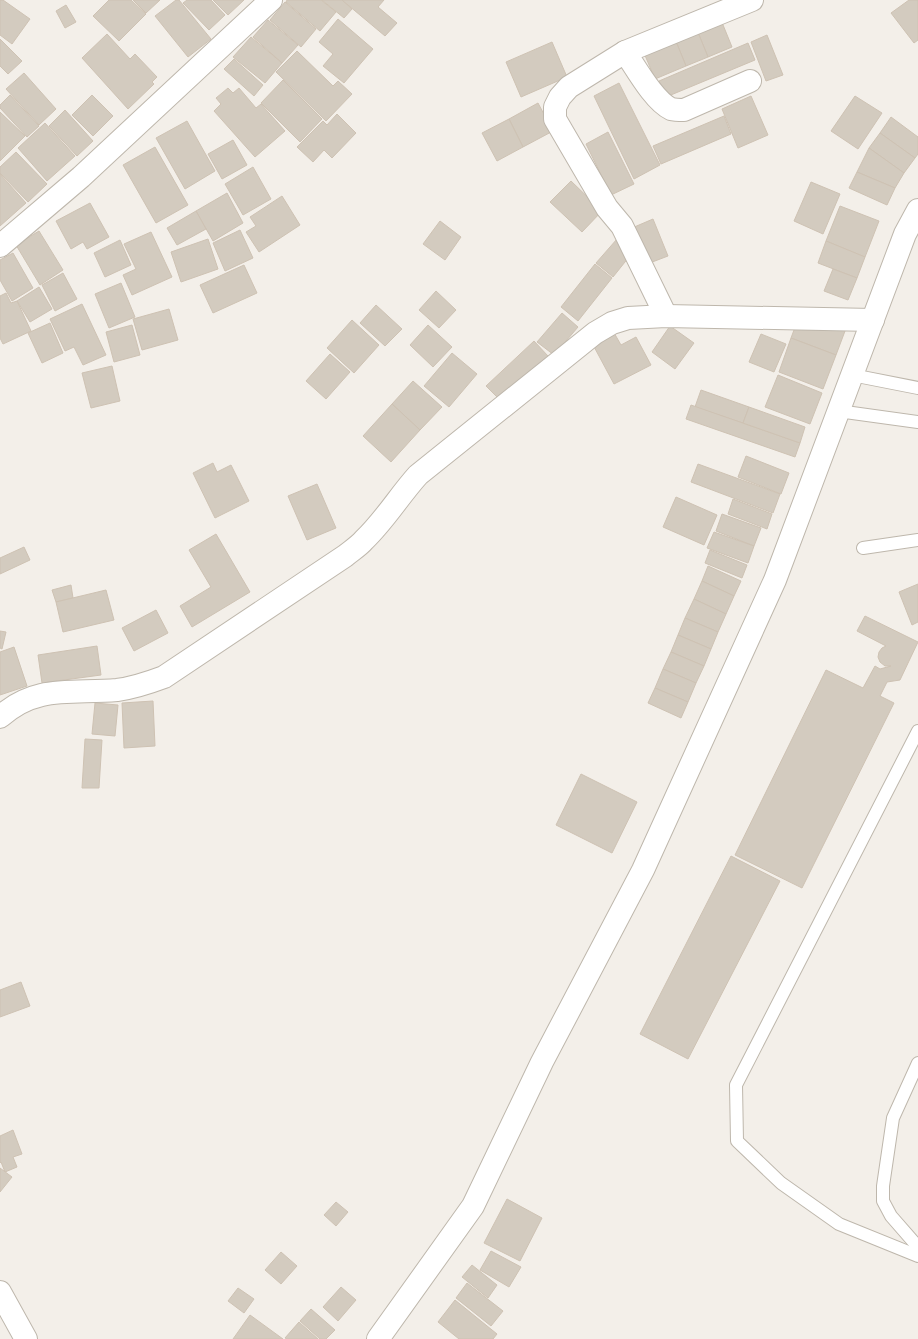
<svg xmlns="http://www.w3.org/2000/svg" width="918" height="1339" font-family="'Golos Text',sans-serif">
	<rect width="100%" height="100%" fill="#f3efe9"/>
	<g fill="#d3cbbf" stroke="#cec2b3">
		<path d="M0 0H3L30 19 12 44 0 35Z"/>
		<path d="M109 0H131L146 14 119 41 93 16Z"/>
		<path d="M133 0H160L146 13Z"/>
		<path d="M176 0H179L211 39 188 57 155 16Z"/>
		<path d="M187 0H211L225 15 209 30 183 3Z"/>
		<path d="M213 0H244L228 15Z"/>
		<path d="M287 0H321L336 12 320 31 286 2Z"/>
		<path d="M322 0H342L352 9 344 18Z"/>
		<path d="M342 0H384L378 7 397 23 385 36Z"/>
		<path d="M909 0H918V40L914 43 891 13Z"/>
		<path d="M285 2 316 29 301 47 270 20Z"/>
		<path d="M66 5 76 22 65 28 56 11Z"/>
		<path d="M338 19 373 49 344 83 323 66 333 54 319 42Z"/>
		<path d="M268 20 298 45 282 63 253 37Z"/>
		<path d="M721 20 732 47 708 57 697 30Z"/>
		<path d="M697 30 708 57 686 66 675 39Z"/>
		<path d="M107 34 130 59 135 54 157 77 152 82 154 84 128 109 82 58Z"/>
		<path d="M767 35 783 75 766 81 751 42Z"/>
		<path d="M251 37 282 63 265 83 233 57Z"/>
		<path d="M0 39 22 61 8 74 0 66Z"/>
		<path d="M675 39 686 66 655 79 644 53Z"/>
		<path d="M552 42 567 77 521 97 506 62Z"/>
		<path d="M748 43 755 60 666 97 659 81Z"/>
		<path d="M297 51 333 86 338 81 352 94 326 121 276 72Z"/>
		<path d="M234 59 263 85 254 96 224 69Z"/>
		<path d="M24 73 56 109 39 125 6 89Z"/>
		<path d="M283 80 322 119 300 142 261 103Z"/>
		<path d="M619 83 660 165 634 179 594 96Z"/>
		<path d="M228 88 233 93 239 88 256 108 261 104 285 131 255 157 214 111 221 104 216 98Z"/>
		<path d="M10 95 39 126 27 137 0 108V105Z"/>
		<path d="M92 95 113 116 93 136 72 115Z"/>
		<path d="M751 96 768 135 738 148 722 109Z"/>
		<path d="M855 96 882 113 858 149 831 131Z"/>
		<path d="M538 103 553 131 523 147 509 119Z"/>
		<path d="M65 110 93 141 77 156 49 126Z"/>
		<path d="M0 112 25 136 0 161Z"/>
		<path d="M337 114 356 133 332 158 324 150 313 162 297 147 323 121 327 125Z"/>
		<path d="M724 116 731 134 661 164 653 146Z"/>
		<path d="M891 117 918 137V154L915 158 880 133Z"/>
		<path d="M509 119 523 147 497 161 482 133Z"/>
		<path d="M187 121 215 171 185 189 156 138Z"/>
		<path d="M45 123 75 156 47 181 18 148Z"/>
		<path d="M608 132 634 184 611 195 586 144Z"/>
		<path d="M880 133 915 158 904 173 869 148Z"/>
		<path d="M233 140 247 165 222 179 208 154Z"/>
		<path d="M155 147 188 205 156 223 123 165Z"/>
		<path d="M869 148 904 173 895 188 857 172Z"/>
		<path d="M16 152 47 184 28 202 0 173V167Z"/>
		<path d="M253 167 271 199 243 215 225 184Z"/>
		<path d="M857 172 895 188 887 205 849 188Z"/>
		<path d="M0 174 26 203 0 226Z"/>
		<path d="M571 181 602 211 582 232 550 202Z"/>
		<path d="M811 182 840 194 823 234 794 221Z"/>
		<path d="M227 193 243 223 213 241 196 211Z"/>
		<path d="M282 196 300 225 259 252 246 232 256 226 250 217Z"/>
		<path d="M90 203 109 237 87 249 83 242 71 249 56 221Z"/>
		<path d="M840 206 879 221 865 257 826 241Z"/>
		<path d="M196 211 206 229 177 245 167 228Z"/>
		<path d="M653 219 668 256 647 264 632 228Z"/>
		<path d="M440 221 461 237 445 260 423 244Z"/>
		<path d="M240 230 253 258 225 271 213 243Z"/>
		<path d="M39 231 63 270 40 285 16 245Z"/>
		<path d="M151 232 172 277 132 295 123 275 136 269 124 244Z"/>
		<path d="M208 239 218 269 181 282 171 252Z"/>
		<path d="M617 239 633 252 613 277 596 263Z"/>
		<path d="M120 240 131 265 105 277 94 253Z"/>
		<path d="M826 241 865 257 857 278 818 263Z"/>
		<path d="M13 253 33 288 12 301 0 280V260Z"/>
		<path d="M595 264 612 278 578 321 561 307Z"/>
		<path d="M244 265 257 293 213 313 200 285Z"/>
		<path d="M833 269 857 278 848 300 824 291Z"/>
		<path d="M63 273 77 299 55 311 42 285Z"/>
		<path d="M121 283 135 317 109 328 95 294Z"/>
		<path d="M39 287 52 309 30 322 17 301Z"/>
		<path d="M436 291 456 310 439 328 419 310Z"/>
		<path d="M6 293 11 303 17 301 31 331 3 344 0 338V296Z"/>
		<path d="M82 304 106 355 83 365 74 347 65 351 50 319Z"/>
		<path d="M376 305 402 329 385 346 360 323Z"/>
		<path d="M169 309 178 340 142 350 133 319Z"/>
		<path d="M562 313 578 327 554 355 537 342Z"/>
		<path d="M352 320 379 345 354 373 327 348Z"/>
		<path d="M797 322 848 323 836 355 791 338Z"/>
		<path d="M50 323 63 353 42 363 28 333Z"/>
		<path d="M132 325 140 355 114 362 106 332Z"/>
		<path d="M428 325 452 347 433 367 410 345Z"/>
		<path d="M670 326 694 343 675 369 652 352Z"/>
		<path d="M613 331 621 345 636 337 651 365 614 384 592 343Z"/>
		<path d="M761 334 786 344 774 372 749 362Z"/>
		<path d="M791 338 836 355 823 389 779 372Z"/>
		<path d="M534 341 548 356 501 401 486 386Z"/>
		<path d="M452 353 477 374 449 407 424 386Z"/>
		<path d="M330 354 350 372 326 399 306 381Z"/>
		<path d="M112 366 120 401 91 408 82 373Z"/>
		<path d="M778 375 822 393 810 424 765 407Z"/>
		<path d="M413 381 442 407 420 430 392 404Z"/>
		<path d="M701 390 749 407 743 423 695 407Z"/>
		<path d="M392 404 420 430 391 462 363 436Z"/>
		<path d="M691 405 800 443 795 457 686 419Z"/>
		<path d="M749 407 805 427 800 443 743 423Z"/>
		<path d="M746 456 789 473 781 494 738 477Z"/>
		<path d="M213 463 217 472 231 465 249 501 215 518 193 473Z"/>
		<path d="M698 464 780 494 773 513 691 482Z"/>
		<path d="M317 484 336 528 307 540 288 496Z"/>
		<path d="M676 497 717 515 704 545 663 527Z"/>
		<path d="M733 499 772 514 767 529 728 514Z"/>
		<path d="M722 514 761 528 754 546 716 531Z"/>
		<path d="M714 532 754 546 748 563 707 548Z"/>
		<path d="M216 534 250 592 192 627 180 606 211 587 189 550Z"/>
		<path d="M24 547 30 560 0 574V558Z"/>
		<path d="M710 550 747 565 742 578 705 563Z"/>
		<path d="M708 566 741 581 734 596 702 581Z"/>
		<path d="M702 581 734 596 726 614 694 599Z"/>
		<path d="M918 584V622L912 625 899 592Z"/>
		<path d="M71 585 73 598 56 602 52 590Z"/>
		<path d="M106 590 114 620 63 632 56 602Z"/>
		<path d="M694 599 726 614 718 632 685 618Z"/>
		<path d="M156 610 168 633 134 651 122 628Z"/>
		<path d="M865 616 918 642 900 680 887 682 880 696 894 703 802 888 735 855 826 670 863 688 875 666 880 669 891 666H885L880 662 878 657 879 652 882 648 886 646 857 631Z"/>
		<path d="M685 618 718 632 711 649 678 635Z"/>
		<path d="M0 631 6 632 2 649 0 648Z"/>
		<path d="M678 635 711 649 704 666 671 652Z"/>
		<path d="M97 646 101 675 42 683 38 655Z"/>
		<path d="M14 647 27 686 0 695V652Z"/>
		<path d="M671 652 704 666 696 683 663 669Z"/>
		<path d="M663 669 696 683 688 702 655 688Z"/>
		<path d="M655 688 688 702 681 718 648 703Z"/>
		<path d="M153 701 155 746 124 748 122 703Z"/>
		<path d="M95 703 118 705 115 736 92 734Z"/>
		<path d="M85 739 102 740 99 788H82Z"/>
		<path d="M581 774 637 802 612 853 556 825Z"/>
		<path d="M731 856 780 881 688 1059 640 1034Z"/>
		<path d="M21 982 30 1006 0 1017V990Z"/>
		<path d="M13 1130 22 1154 13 1157 17 1167 5 1172 1 1162 0 1163V1136Z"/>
		<path d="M0 1168 12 1177 0 1192Z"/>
		<path d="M507 1199 542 1218 520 1261 484 1243Z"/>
		<path d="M336 1202 348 1212 336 1226 324 1215Z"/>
		<path d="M491 1251 521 1267 509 1287 480 1270Z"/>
		<path d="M281 1252 297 1266 281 1284 265 1270Z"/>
		<path d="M472 1265 497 1285 488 1298 462 1277Z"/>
		<path d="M467 1283 503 1311 491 1326 456 1298Z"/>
		<path d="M341 1287 356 1300 338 1321 323 1307Z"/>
		<path d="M238 1288 254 1299 244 1313 228 1301Z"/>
		<path d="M455 1300 497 1334 493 1339H459L438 1322Z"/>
		<path d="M311 1309 335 1330 326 1339H320L300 1321Z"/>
		<path d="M250 1315 283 1339H233Z"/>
		<path d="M299 1322 318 1339H287L285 1338Z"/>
	</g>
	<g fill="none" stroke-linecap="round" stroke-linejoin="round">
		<defs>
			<g id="service">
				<path d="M852 375 918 388"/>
				<path d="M838 411 918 422"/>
				<path d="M863 548 918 540"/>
				<path d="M918 731 736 1085 737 1141 781 1183 839 1224 918 1256"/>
				<path d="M918 1063 893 1118 883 1186V1201L891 1216 918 1247"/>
			</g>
			<g id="minor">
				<path d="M625 52C636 68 654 101 671 109 675 110 680 110 684 110L750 81"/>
				<path d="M666 316 622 226 607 208 555 119V107L560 97 569 87 625 52 752 0"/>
				<path d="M0 717C36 684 73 694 117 690 133 688 148 683 164 677L345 556C351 551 359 546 364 540 385 520 399 496 418 475L595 333 612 323 628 318 666 316 873 320"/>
				<path d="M0 1292 26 1339"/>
			</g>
			<g id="tertiary">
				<path d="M0 246 81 177 271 0"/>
				<path d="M378 1339 473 1206 542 1062 643 870 775 580 905 234 918 210"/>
			</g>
		</defs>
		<use href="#service" stroke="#beb7ac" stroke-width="14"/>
		<use href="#minor" stroke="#beb7ac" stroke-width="24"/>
		<use href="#tertiary" stroke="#beb7ac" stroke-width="24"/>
		<use href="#service" stroke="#fff" stroke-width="12"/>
		<use href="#minor" stroke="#fff" stroke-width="22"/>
		<use href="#tertiary" stroke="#fff" stroke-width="22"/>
	</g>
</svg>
